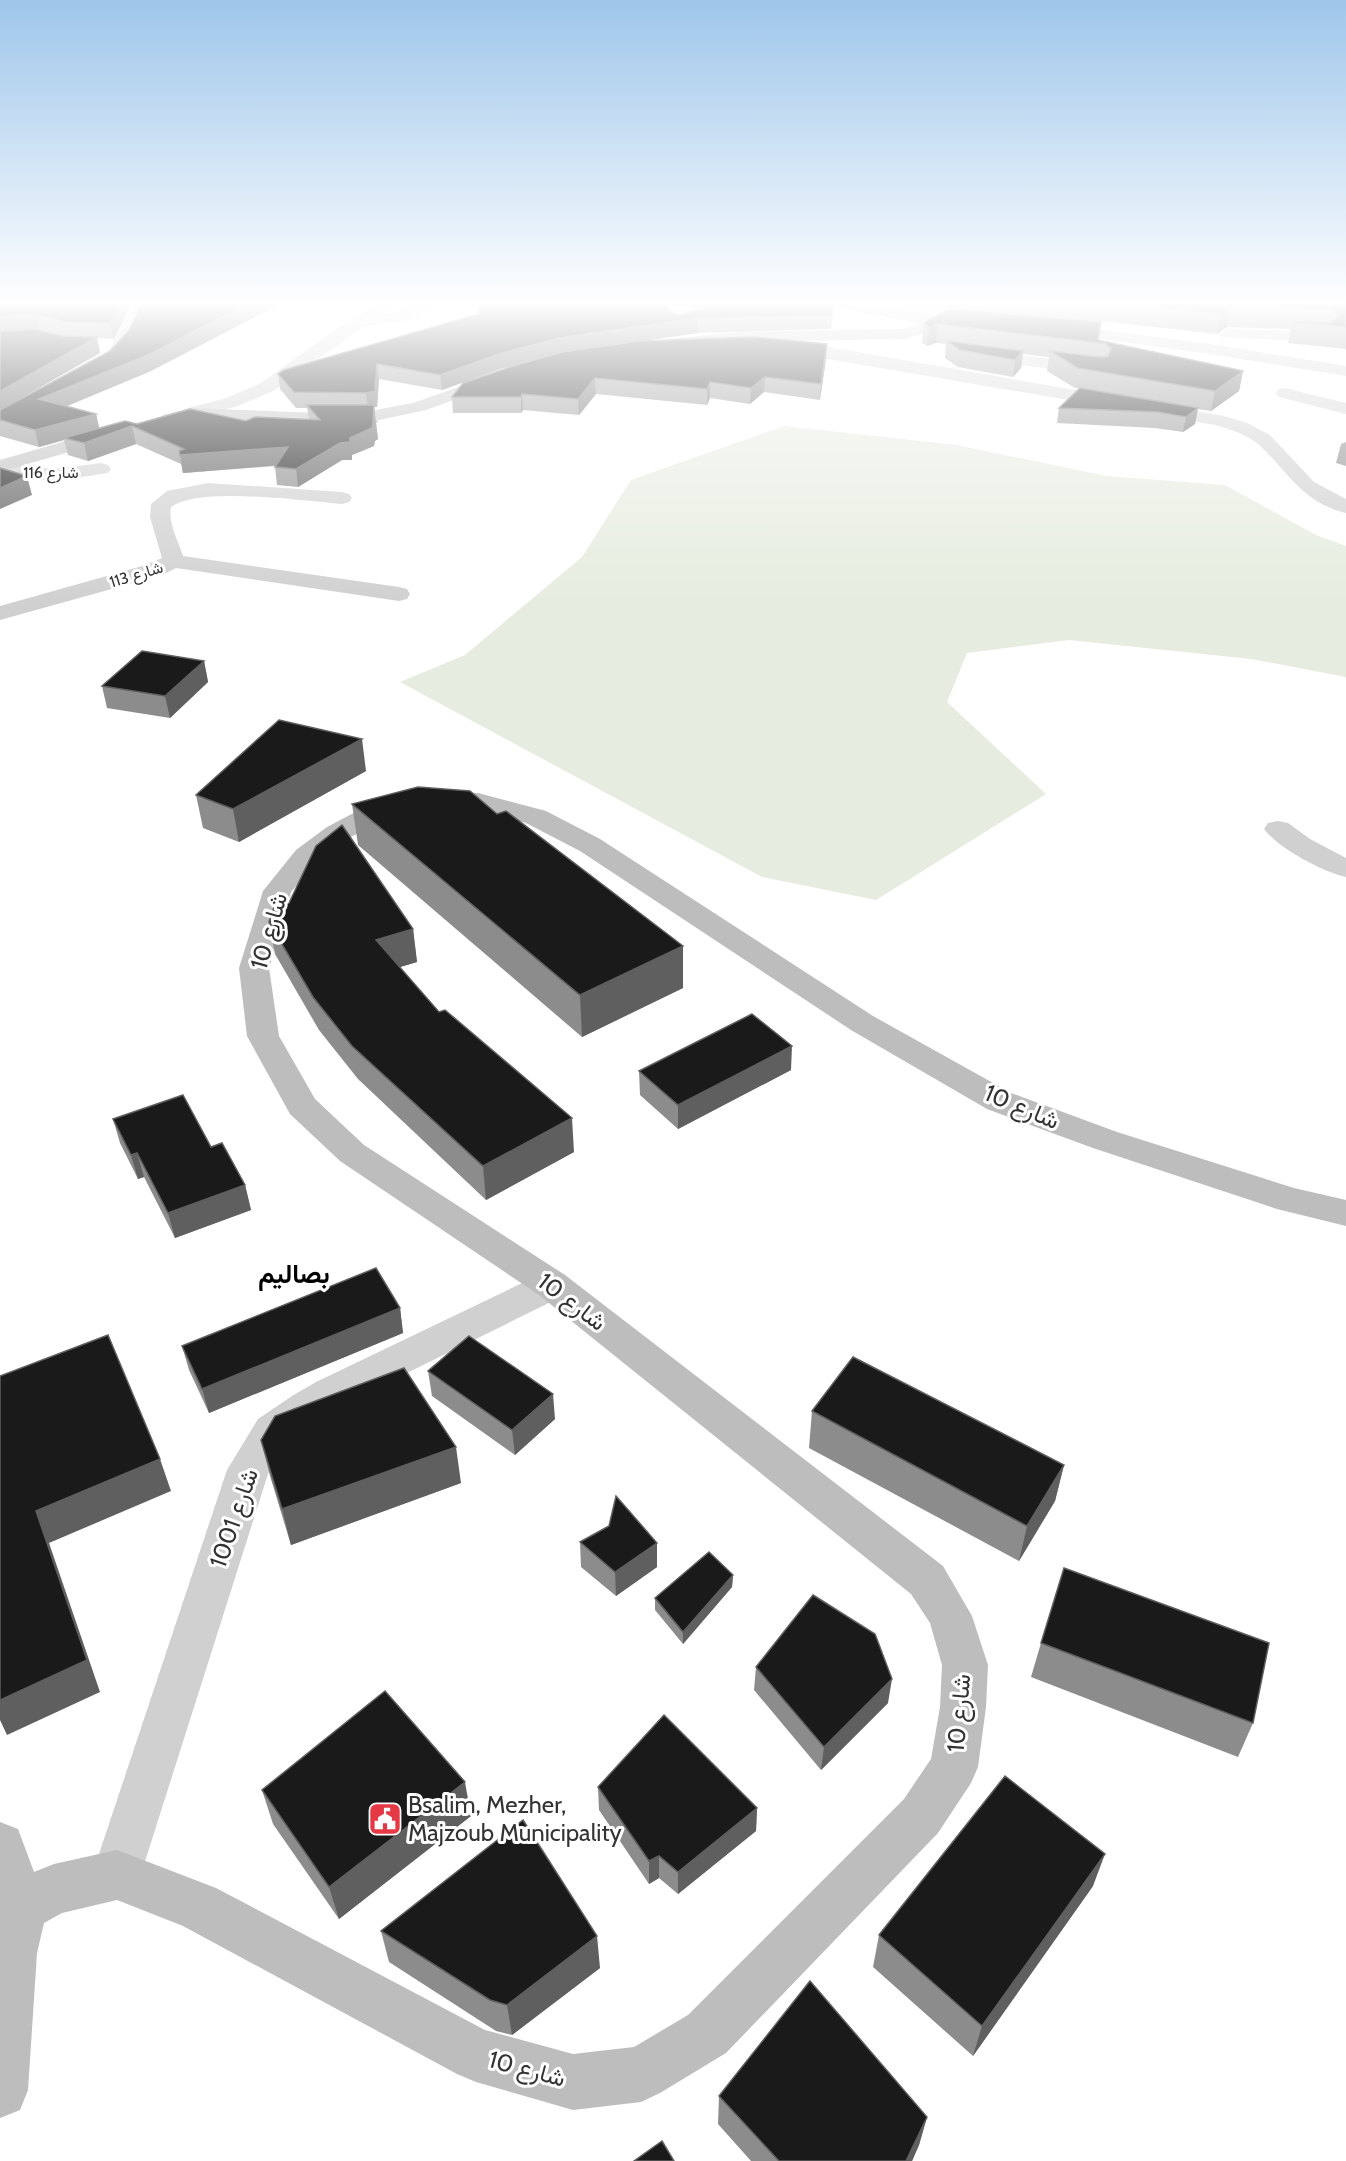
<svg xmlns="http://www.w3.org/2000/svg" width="1346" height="2161" font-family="Cabin,Vazirmatn,sans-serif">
	<rect width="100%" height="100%" fill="#fff"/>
	<path fill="#e6ecdf" d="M784 426 957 445 1106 476 1225 485 1316 535 1346 546V677L1251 659 1069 640 967 653 947 702 1046 794 876 900 762 877 400 682 465 655 582 557 631 480Z"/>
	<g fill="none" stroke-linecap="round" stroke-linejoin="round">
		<g fill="#d0d0d0" fill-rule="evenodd">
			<path d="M134 303H150L124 353 107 369H95L92 365 109 350Z"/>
			<path d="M380 303H398L383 314C402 312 416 301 436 303L409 320 364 326 273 391 238 406 191 418 185 417 182 413 185 409 226 398 261 383 338 328Z"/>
			<path d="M620 303H641L699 311 707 316 699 321 626 310 620 308 618 305Z"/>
			<path d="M939 303H974C963 316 907 314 889 316L881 311 889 306Z"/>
			<path d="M1053 324 1204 343 1346 366V376L1204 353 1047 332 1045 329Z"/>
			<path d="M1227 329 1324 332 1332 337 1324 342 1221 337 1219 334Z"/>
			<path d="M781 341 829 347 1224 416 1247 423 1270 435 1314 482 1346 499V513C1301 502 1289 472 1258 444 1246 434 1229 429 1215 425L775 350 773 346Z"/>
			<path d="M978 350 1093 364 1099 365 1102 369 1099 373 1093 374 972 359 970 355 972 351Z"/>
			<path d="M1285 388 1346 403V414L1279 397 1276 393 1279 389Z"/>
			<path d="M101 463 108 465 111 469 108 473 55 481 0 476V464L55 469Z"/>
			<path d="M208 483 342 492 349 494 352 498 349 502 342 504C303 501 200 486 171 507 168 524 178 540 183 556L399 587 407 589 410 594 407 599 399 601 176 568 162 575 0 620V606L146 565 162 558 150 517 151 504 167 491Z"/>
			<path d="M1278 821 1288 823 1310 839 1346 858V877C1323 872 1278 848 1264 829L1268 823Z"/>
			<path d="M552 1271 565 1275 571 1285 565 1295 344 1404 320 1418 286 1443 268 1474 135 1893 117 1900 99 1893 92 1875 227 1470 258 1419 292 1396 316 1382 539 1275Z"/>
		</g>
		<g fill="#bdbdbd" fill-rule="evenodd">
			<path d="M833 303H863L938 317 946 322 931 332 903 339 739 342 669 349 661 344 669 339 739 332 903 329 922 324 841 308Z"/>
			<path d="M498 373 504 374 507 378 504 382 426 410 370 422 319 424 192 418 169 424 163 423 160 419 163 415 191 408 319 413 370 411 413 403Z"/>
			<path d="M107 429 114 431 116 435 114 439 0 472V460Z"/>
			<path d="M478 793 546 811 600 839 873 1016 1011 1093 1117 1132 1294 1188 1346 1200V1226L1277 1209 1093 1148 987 1109 851 1030 580 851 526 823 477 809 415 810 387 818 347 839 316 862 291 892 269 968 279 1036 315 1099 364 1145 565 1275 943 1566 972 1616 988 1665 986 1707 978 1767 971 1783 938 1833 726 2053 660 2093 641 2102 573 2110 476 2082 457 2074 183 1926 117 1900 62 1913 44 1923 37 1953 28 2090 20 2110 0 2118V1822L18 1829 34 1872 54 1864 117 1850 216 1888 485 2030 573 2054 634 2047 688 2015 904 1799 931 1759 940 1707 942 1665 930 1623 911 1594 539 1295 340 1161 290 1114 247 1036 239 968 263 891 296 850 327 827 367 806 414 794Z"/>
		</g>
	</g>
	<g fill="#8c8c8c">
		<path d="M0 303H132L114 339 97 338 100 353 18 400 151 371 67 406 96 414 99 428 137 424 309 419 307 408H296L280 389 278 374 479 314 490 303H717L699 309 670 305V311L678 315 834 306 831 329 698 333 642 341 826 359 820 400 764 392 750 404 710 398 707 405 596 394 579 415 523 410 521 413H453L452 397 532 360 500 369 442 390 379 379 377 407H374L378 439 375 441 374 446 352 455V460H342L298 487 277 485 275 467 276 466 183 473 181 464 136 444 88 461 68 455 64 440 39 447 0 436Z"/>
		<path d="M948 303H1346V349L1288 343 1291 329 1227 327 1217 334 1101 321 1098 340 1243 371 1239 391 1211 411 1198 409 1195 424 1183 432 1155 428 1057 423 1059 408 1079 388H1075L1047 371 1049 357 1023 354 1021 368 1013 377 958 367 945 358 946 344 936 343 927 346 922 343 924 323 947 310Z"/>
		<path d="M1346 442V466L1336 463 1341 444Z"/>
		<path d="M204 661 208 682 170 718 107 708 102 686Z"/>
		<path d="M366 771 239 842 203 828 196 795Z"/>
		<path d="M352 804 683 988 582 1037 358 845Z"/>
		<path d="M269 922 413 929 417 962 400 967 439 1012 574 1152 486 1200 358 1079 319 1030 275 954Z"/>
		<path d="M791 1070 678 1129 640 1095 639 1071Z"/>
		<path d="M113 1119 211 1147 245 1185 251 1210 175 1238 144 1177 138 1179 120 1143Z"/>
		<path d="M400 1308 403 1333 209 1413 189 1370 182 1346Z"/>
		<path d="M428 1371 555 1419 515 1455 432 1396Z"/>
		<path d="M812 1411 1064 1465 1055 1501 1019 1561 809 1448Z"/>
		<path d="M261 1440 461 1483 291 1545 270 1476Z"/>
		<path d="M580 1542 657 1567 616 1596 581 1567Z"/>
		<path d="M733 1575 732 1587 683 1644 655 1610V1598Z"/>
		<path d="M1041 1643 1253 1723 1238 1757 1031 1677Z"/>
		<path d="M756 1667 888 1703 821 1770 754 1690Z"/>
		<path d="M598 1787 757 1808 756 1831 678 1894 659 1878 649 1884 599 1810Z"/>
		<path d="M262 1790 471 1816 339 1919 273 1824Z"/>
		<path d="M1093 1886 973 2056 873 1967 879 1935Z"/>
		<path d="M381 1931 600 1968 512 2035 496 2031 389 1962Z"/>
		<path d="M719 2096 927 2117 919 2145 912 2161H751L718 2124Z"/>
	</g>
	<g fill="#5f5f5f">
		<path d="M121 303H132L114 339 110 323Z"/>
		<path d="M250 303H282L151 371 43 416 39 399Z"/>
		<path d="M699 303H717L699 309Z"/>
		<path d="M670 304V318H698V333L559 353 500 369 442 390 440 375 499 354 668 310Z"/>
		<path d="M1231 306 1227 327 1217 334 1221 314Z"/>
		<path d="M36 314 40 330 0 333V317Z"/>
		<path d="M938 324 936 343 927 346 929 327Z"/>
		<path d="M97 337 100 353 0 410V391Z"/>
		<path d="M827 344 826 359 820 400 821 384Z"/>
		<path d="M1023 351 1021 368 1013 377 1015 360Z"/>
		<path d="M377 364 379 379 377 407H374L378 439 375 441 374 446 352 455V460H342L298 487 296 469 350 438 368 409 366 393Z"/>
		<path d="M1243 371 1239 391 1211 411 1215 391Z"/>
		<path d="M765 377 764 392 750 404 751 388Z"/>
		<path d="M595 378 596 394 579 415 578 399Z"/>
		<path d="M710 382V398L707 405V389Z"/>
		<path d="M522 394 523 410 521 413V397Z"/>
		<path d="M1198 408 1195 424 1183 432 1186 417Z"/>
		<path d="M96 414 100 431 64 438V440L39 447 35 430Z"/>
		<path d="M132 426 136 444 88 461 84 443Z"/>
		<path d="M288 447 291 464 183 473 180 455Z"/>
		<path d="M27 476 32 495 0 509V488Z"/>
		<path d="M204 661 208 682 170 718 165 696Z"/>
		<path d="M362 739 366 771 239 842 233 809Z"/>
		<path d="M413 929 417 962 380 973 376 940Z"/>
		<path d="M683 946V988L582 1037 580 995Z"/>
		<path d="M792 1046 791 1070 678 1129V1105Z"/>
		<path d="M572 1118 574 1152 486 1200 483 1166Z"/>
		<path d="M137 1153 144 1177 138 1179 131 1155Z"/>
		<path d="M245 1185 251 1210 175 1238 168 1213Z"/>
		<path d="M400 1308 403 1333 209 1413 202 1389Z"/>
		<path d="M553 1394 555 1419 515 1455 512 1430Z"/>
		<path d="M456 1447 461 1483 291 1545 282 1509Z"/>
		<path d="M160 1459 171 1491 49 1543 100 1692 7 1735 0 1720V1700L36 1511Z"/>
		<path d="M1064 1465 1055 1501 1019 1561 1027 1526Z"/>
		<path d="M657 1543V1567L616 1596 615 1572Z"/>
		<path d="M733 1575 732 1587 683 1644V1632Z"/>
		<path d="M892 1679 888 1703 821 1770 824 1747Z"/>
		<path d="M465 1782 471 1816 339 1919 329 1887Z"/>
		<path d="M757 1808 756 1831 678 1894V1872Z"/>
		<path d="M1105 1854 1093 1886 973 2056 982 2026Z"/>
		<path d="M659 1856V1878L649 1884V1861Z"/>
		<path d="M597 1936 600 1968 512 2035 507 2005Z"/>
		<path d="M927 2117 919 2145 912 2161H906Z"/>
	</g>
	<g fill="#1a1a1a" stroke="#5f5f5f" stroke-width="1.5">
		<path d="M0 303H121L110 323 65 322 36 314 0 317Z"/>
		<path d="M142 303H250L148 355 39 399 96 414 35 430 0 420V410L110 351 129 330Z"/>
		<path d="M490 303H658L670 304 668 310 678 315 722 303H834L832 315 698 318 559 338 499 354 440 375 377 364 375 391 366 393 294 392 278 374 284 370 479 314 478 306Z"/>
		<path d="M1077 303H1104V306Z"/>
		<path d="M1121 303H1346V327L1293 322 1330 323 1339 315 1329 309 1231 306 1221 314Z"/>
		<path d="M948 309 1101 322 1098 340 1243 371 1215 391 1078 368 1050 351 1101 357 1108 356 1111 349 1106 344 1100 343 938 324 929 327 924 323Z"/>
		<path d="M35 329 63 336 97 337 0 391V331Z"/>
		<path d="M753 337 827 344 821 384 765 377 751 388 710 382 707 389 595 378 578 399 522 394 521 397H452L463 383 513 366 562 352 638 341Z"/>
		<path d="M947 341 1023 351 1015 360 960 350Z"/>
		<path d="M1080 388 1198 408 1186 417 1158 412 1059 408Z"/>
		<path d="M307 405H374L373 422H376L373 424 372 428 350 438V442L340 443 296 469 275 467 288 447 180 455 179 451 184 449 132 426 84 443 64 438 125 421 137 424 190 409 246 421 255 417 320 420Z"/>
		<path d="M0 468 27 476 0 488Z"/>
		<path d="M142 651 204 661 165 696 102 686Z"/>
		<path d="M279 720 362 739 233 809 196 795Z"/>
		<path d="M418 787 470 791 497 814 506 811 683 946 580 995 352 804Z"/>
		<path d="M342 825 413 929 376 940 439 1012 445 1010 572 1118 483 1166 352 1046 313 997 269 922 274 907 289 903 316 846Z"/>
		<path d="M752 1014 792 1046 678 1105 639 1071Z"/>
		<path d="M183 1095 211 1147 222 1143 245 1185 168 1213 137 1153 131 1155 113 1119Z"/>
		<path d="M376 1268 400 1308 202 1389 182 1346Z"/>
		<path d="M108 1335 160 1459 36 1511 87 1660 0 1700V1376Z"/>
		<path d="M469 1336 553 1394 512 1430 428 1371Z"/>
		<path d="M853 1357 1064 1465 1027 1526 812 1411Z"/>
		<path d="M404 1368 456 1447 282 1509 261 1440 275 1416Z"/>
		<path d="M616 1496 657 1543 615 1572 580 1542 609 1526Z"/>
		<path d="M709 1552 733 1575 683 1632 655 1598Z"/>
		<path d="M1064 1568 1269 1643 1253 1723 1041 1643Z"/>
		<path d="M813 1595 875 1634 892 1679 824 1747 756 1667Z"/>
		<path d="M385 1691 465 1782 329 1887 262 1790Z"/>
		<path d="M664 1715 757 1808 678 1872 659 1856 649 1861 598 1787Z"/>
		<path d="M1005 1776 1105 1854 982 2026 879 1935Z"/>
		<path d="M523 1820 597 1936 507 2005 490 2000 381 1931Z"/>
		<path d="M810 1981 927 2117 906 2161H779L719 2096Z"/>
		<path d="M662 2141 674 2161H634Z"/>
	</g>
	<linearGradient id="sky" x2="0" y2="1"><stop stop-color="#9ec6ea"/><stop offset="0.5" stop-color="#fff"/><stop offset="1" stop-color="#fff" stop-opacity="0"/></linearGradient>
	<rect width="1346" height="605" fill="url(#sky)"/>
	<defs>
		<symbol id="civic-square" viewBox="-11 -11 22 22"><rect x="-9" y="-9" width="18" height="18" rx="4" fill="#e63946" stroke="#fff"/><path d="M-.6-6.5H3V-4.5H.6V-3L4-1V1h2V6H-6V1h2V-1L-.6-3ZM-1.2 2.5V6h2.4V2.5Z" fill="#fff"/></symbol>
	</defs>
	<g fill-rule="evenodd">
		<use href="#civic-square" x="366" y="1800" width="38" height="38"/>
	</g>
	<g text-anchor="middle" stroke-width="6" stroke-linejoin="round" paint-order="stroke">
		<g font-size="16" fill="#333" stroke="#fff">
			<text x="51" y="478">شارع 116</text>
			<text transform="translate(136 574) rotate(-17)" y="6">شارع 113</text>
		</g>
		<g font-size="24" fill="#333" stroke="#fff">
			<text transform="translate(269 931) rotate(-74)" y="8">شارع 10</text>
			<text transform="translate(1022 1107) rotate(23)" y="8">شارع 10</text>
			<text transform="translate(572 1302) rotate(37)" y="8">شارع 10</text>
			<text transform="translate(234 1518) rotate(-71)" y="8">شارع 1001</text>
			<text transform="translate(959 1713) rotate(-85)" y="8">شارع 10</text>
			<text transform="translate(527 2069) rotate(15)" y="8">شارع 10</text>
		</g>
		<g font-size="24" fill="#333" stroke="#fff" text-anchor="start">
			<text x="408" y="1813">Bsalim, Mezher,<tspan x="408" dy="28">Majzoub Municipality</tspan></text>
		</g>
		<g font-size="26" font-weight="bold" fill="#000" stroke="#fff">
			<text x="294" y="1283">بصاليم</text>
		</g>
	</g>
</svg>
